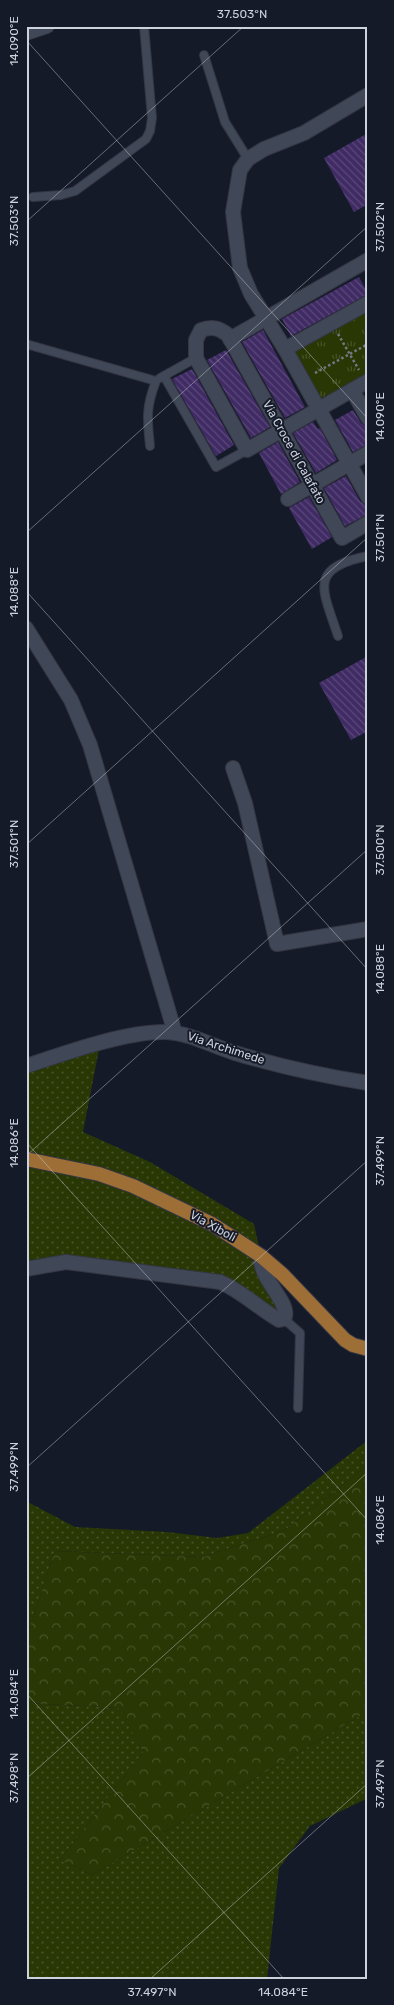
<svg xmlns="http://www.w3.org/2000/svg" width="394" height="2005" font-family="Rubik,sans-serif">
	<defs>
		<pattern id="grass-dots" width="8" height="8" patternUnits="userSpaceOnUse" patternTransform="scale(1.25)"><rect width="8" height="8" fill="#283703"/><path d="M2 2h.1M6 6h.1" fill="none" stroke="#465327" stroke-width="1.8" stroke-linecap="round"/></pattern>
		<pattern id="forest-crowns" width="20" height="18" patternUnits="userSpaceOnUse" patternTransform="scale(1.25)"><rect width="20" height="18" fill="#283703"/><path d="M2 6a3 3 0 1 1 6 0M12 15a3 3 0 1 1 6 0" fill="none" stroke="#465327"/></pattern>
		<pattern id="park-tufts" width="24" height="20" patternUnits="userSpaceOnUse" patternTransform="scale(1.25)"><rect width="24" height="20" fill="#283703"/><path d="M3 7l-1-3M5 7V3M7 7l1-3M15 17l-1-3M17 17v-4M19 17l1-3" fill="none" stroke="#465327"/></pattern>
		<pattern id="building-back-hatch" width="6" height="6" patternUnits="userSpaceOnUse" patternTransform="scale(1.25)"><rect width="6" height="6" fill="#402b64"/><path d="M-1 5l2 2M0 0l6 6M5-1l2 2" fill="none" stroke="#5a497a"/></pattern>
	</defs>
	<rect width="100%" height="100%" fill="#151a29"/>
	<g fill="url(#grass-dots)">
		<path d="M100 1044 83 1132 150 1162 254 1224 261 1256 284 1319 236 1289 66 1262 26 1269V1066Z"/>
		<path d="M368 1440V1465L285 1530 203 1557 55 1551 26 1639V1501L75 1527 167 1532 217 1538 248 1533Z"/>
		<path d="M26 1703 120 1708 143 1752 60 1860 92 1875 368 1711V1798L310 1826 279 1868 267 1979H26Z"/>
	</g>
	<path fill="url(#forest-crowns)" d="M368 1465V1711L92 1875 60 1860 143 1752 119 1708 26 1703V1639L55 1551 203 1557 285 1530Z"/>
	<path fill="url(#park-tufts)" d="M368 307V376L319 403 290 350Z"/>
	<g fill="url(#building-back-hatch)">
		<path d="M368 133V204L354 212 324 158Z"/>
		<path d="M359 277 368 294 291 336 282 319Z"/>
		<path d="M263 330 305 407 285 418 242 342Z"/>
		<path d="M226 350 270 427 251 438 207 360Z"/>
		<path d="M192 369 234 445 216 456 172 379Z"/>
		<path d="M353 410 361 423 368 427V444L353 452 335 420Z"/>
		<path d="M313 422 318 429 320 428 337 460 316 473 293 433Z"/>
		<path d="M278 442 300 482 281 494 259 453Z"/>
		<path d="M346 476 360 501 368 506V514L345 526 324 488Z"/>
		<path d="M309 497 332 537 312 549 289 508Z"/>
		<path d="M368 656V731L351 740 319 683Z"/>
	</g>
	<g fill="none" stroke-linecap="round" stroke-linejoin="round">
		<defs>
			<g id="service">
				<path d="M204 55 225 122 248 159"/>
				<path d="M33 197 61 195 75 191 146 139 150 131 152 118 144 26"/>
				<path d="M26 344 156 381C146 406 147 419 150 446"/>
				<path d="M164 376 216 467 247 450"/>
				<path d="M160 378 196 358"/>
				<path d="M338 636C323 590 307 568 368 556"/>
				<path d="M284 1319 300 1333 298 1408"/>
			</g>
			<g id="minor">
				<path d="M26 33 47 26"/>
				<path d="M368 95 304 133 264 149 248 159 240 170 233 212 240 268 251 294 285 349 368 497"/>
				<path d="M230 339 368 260"/>
				<path d="M285 349 368 303"/>
				<path d="M368 381C327 404 287 427 247 450L196 358V340L201 330C212 326 219 328 228 335L342 538 368 523"/>
				<path d="M352 390 368 418"/>
				<path d="M288 499 368 453"/>
				<path d="M26 628 71 700 90 745 175 1033"/>
				<path d="M233 768 245 803 277 944 368 929"/>
				<path d="M26 1066C65 1053 126 1031 166 1032 190 1033 212 1046 235 1053 278 1066 323 1076 368 1083"/>
				<path d="M26 1269 66 1262 220 1282C242 1291 258 1308 279 1320L284 1319C293 1304 258 1279 261 1256"/>
			</g>
			<path id="primary" d="M26 1159 99 1174 133 1186 212 1224 261 1256 282 1274 345 1340 353 1345 368 1349"/>
		</defs>
		<use href="#service" stroke="#343642" stroke-width="10"/>
		<use href="#minor" stroke="#343642" stroke-width="16"/>
		<use href="#primary" stroke="#343642" stroke-width="16"/>
		<g stroke="#737884" stroke-width="2.5" stroke-dasharray="2.5 2.5" stroke-linecap="butt">
			<path d="M338 334 359 370"/>
			<path d="M315 373 368 344"/>
		</g>
		<use href="#service" stroke="#404757" stroke-width="8"/>
		<use href="#minor" stroke="#404757" stroke-width="14"/>
		<use href="#primary" stroke="#9d6f37" stroke-width="14"/>
	</g>
	<path fill="none" stroke="#ced2dc" stroke-width="1" stroke-opacity="0.45" d="M26 40 368 419M26 222 244 26M26 533 368 226M26 591 368 970M26 845 368 537M26 1142 368 1521M26 1156 368 849M26 1468 368 1160M26 1693 284 1979M26 1779 368 1472M150 1979 368 1783"/>
	<g text-anchor="middle" stroke-width="4" stroke-linejoin="round" paint-order="stroke">
		<g font-size="12" fill="#ced2dc" stroke="#151a29">
			<text transform="translate(294 452) rotate(61)" y="4">Via Croce di Calafato</text>
			<text transform="translate(226 1048) rotate(18)" y="4">Via Archimede</text>
			<text transform="translate(213 1226) rotate(29)" y="4">Via Xiboli</text>
		</g>
	</g>
	<rect width="394" height="2005" fill="none" stroke="#151a29" stroke-width="55"/>
	<rect x="28" y="28" width="338" height="1950" fill="none" stroke="#ced2dc" stroke-width="2"/>
	<g font-size="12" text-anchor="middle" fill="#ced2dc">
		<text x="242" y="18">37.503°N</text>
		<text transform="translate(14 41) rotate(-90)" y="4">14.090°E</text>
		<text transform="translate(14 221) rotate(-90)" y="4">37.503°N</text>
		<text transform="translate(380 227) rotate(-90)" y="4">37.502°N</text>
		<text transform="translate(380 417) rotate(-90)" y="4">14.090°E</text>
		<text transform="translate(380 538) rotate(-90)" y="4">37.501°N</text>
		<text transform="translate(14 592) rotate(-90)" y="4">14.088°E</text>
		<text transform="translate(14 844) rotate(-90)" y="4">37.501°N</text>
		<text transform="translate(380 850) rotate(-90)" y="4">37.500°N</text>
		<text transform="translate(380 969) rotate(-90)" y="4">14.088°E</text>
		<text transform="translate(14 1143) rotate(-90)" y="4">14.086°E</text>
		<text transform="translate(380 1161) rotate(-90)" y="4">37.499°N</text>
		<text transform="translate(14 1467) rotate(-90)" y="4">37.499°N</text>
		<text transform="translate(380 1520) rotate(-90)" y="4">14.086°E</text>
		<text transform="translate(14 1694) rotate(-90)" y="4">14.084°E</text>
		<text transform="translate(14 1778) rotate(-90)" y="4">37.498°N</text>
		<text transform="translate(380 1784) rotate(-90)" y="4">37.497°N</text>
		<text x="152" y="1996">37.497°N</text>
		<text x="283" y="1996">14.084°E</text>
	</g>
</svg>
